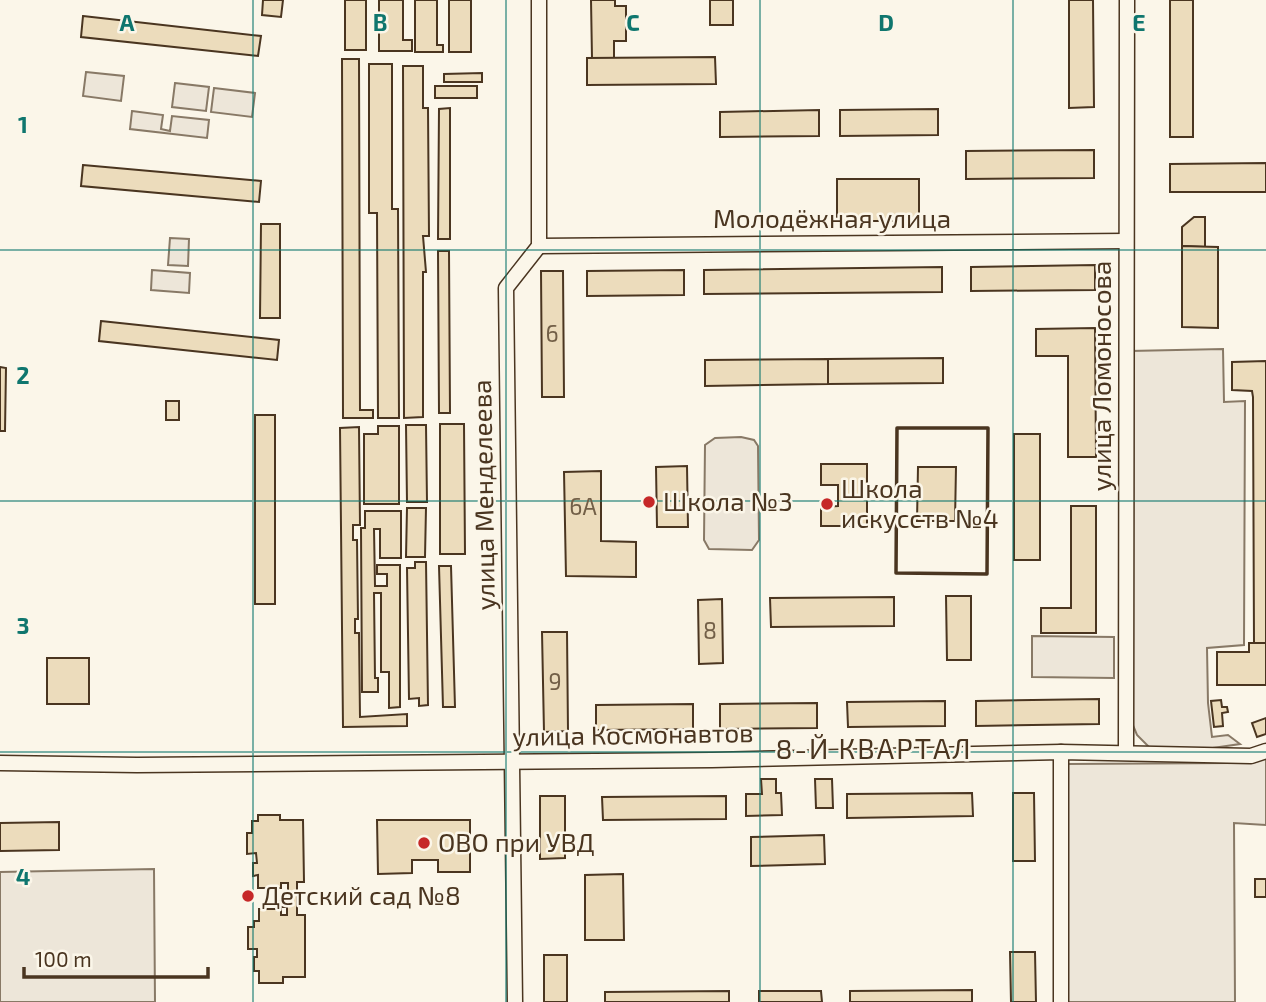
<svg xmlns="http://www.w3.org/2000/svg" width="1266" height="1002" font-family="'Exo 2',sans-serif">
	<rect width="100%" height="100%" fill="#fbf6e9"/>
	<g fill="#ede6d9" stroke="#887966" stroke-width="2">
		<path d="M86 72 124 76 121 101 83 96Z"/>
		<path d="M175 83 209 87 206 111 172 107Z"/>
		<path d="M214 88 255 93 252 117 211 112Z"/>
		<path d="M132 111 163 115 161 129 170 131 172 116 209 120 207 138 130 129Z"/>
		<path d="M170 238 189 239 188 266 168 265Z"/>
		<path d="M152 270 190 273 189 293 151 290Z"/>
		<path d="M1223 349 1224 402 1245 401 1244 645 1207 648 1208 703 1212 737 1228 735 1240 744 1199 750 1149 747 1137 735 1132 723 1130 351Z"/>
		<path d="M741 437 754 440 758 446 759 540 752 550 709 549 704 540 705 445 715 438Z"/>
		<path d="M1032 636 1114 637V678L1032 677Z"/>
		<path d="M1266 757V825L1234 823 1235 1002H1066L1065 764 1234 763Z"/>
		<path d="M154 869 155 1002H0V872Z"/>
	</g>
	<g fill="#ecdcbc" stroke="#4a3520" stroke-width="2">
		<path d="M263 0H283L281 17 262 15Z"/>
		<rect x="345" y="0" width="21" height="50"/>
		<path d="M379 0H403V40H412V51H379Z"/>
		<path d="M415 0H437V45H443V52H415Z"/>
		<rect x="449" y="0" width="22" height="52"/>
		<path d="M591 0H615V6H626V41H614V58H592Z"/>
		<rect x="710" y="0" width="23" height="25"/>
		<path d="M1069 0H1093L1094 107 1069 108Z"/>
		<rect x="1170" y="0" width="23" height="137"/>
		<path d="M83 16 261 36 258 56 81 37Z"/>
		<path d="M715 57 716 84 587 85V58Z"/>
		<path d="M342 59H359L360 410H373V418H343Z"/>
		<path d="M369 64H392V209H398L399 418H378L377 213H369Z"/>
		<path d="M403 66H423V108H428L429 236H423L426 272H423V417L404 418Z"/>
		<path d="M482 73V82H444V74Z"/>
		<rect x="435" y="86" width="42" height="12"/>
		<path d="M450 108V239H438L439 109Z"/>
		<path d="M938 109V135L840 136V110Z"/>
		<path d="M819 110V136L720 137V112Z"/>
		<path d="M1094 150V178L966 179V151Z"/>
		<path d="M1266 163V192H1170V164Z"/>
		<path d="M83 165 261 181 259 202 81 186Z"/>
		<rect x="837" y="179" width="82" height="42"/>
		<path d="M1194 217H1205V247L1182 246V227Z"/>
		<path d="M261 224H280V318H260Z"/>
		<path d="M1182 246 1218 247V328L1182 327Z"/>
		<path d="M438 251H449L450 413H439Z"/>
		<path d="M1095 265V290L971 291V267Z"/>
		<path d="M942 267V292L704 294V270Z"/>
		<path d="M684 270V295L587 296V271Z"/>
		<path d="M541 271H563L564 397H542Z"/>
		<path d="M101 321 279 340 277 360 99 341Z"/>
		<path d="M1095 328 1096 457H1068V356H1036V329Z"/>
		<path d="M943 358V383L828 384V359Z"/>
		<path d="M828 359V384L705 386V360Z"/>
		<path d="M1266 361V643H1254L1253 397 1252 391 1232 390V362Z"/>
		<path d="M0 367 6 368 5 431H0Z"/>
		<rect x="166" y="401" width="13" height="19"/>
		<rect x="255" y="415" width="20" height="189"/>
		<path d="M440 424H464L465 554H440Z"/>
		<path d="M406 425H426L427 502H407Z"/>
		<path d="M378 426H399V504H364V434H378Z"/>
		<path d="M359 427 360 525H353V540H357L358 619H355V633H359L360 717 407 714V726L343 727 340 428Z"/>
		<rect x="1014" y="434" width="26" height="126"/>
		<path d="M821 464H867V526H821V507L838 506V485H821Z"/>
		<path d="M687 466 688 527H657L656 467Z"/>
		<path d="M918 467H956L955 521H917Z"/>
		<path d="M601 471V541L636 542V577L566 576 564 472Z"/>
		<path d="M1071 506H1096V633H1041V608H1071Z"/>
		<path d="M407 508H426L425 557H406Z"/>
		<path d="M365 511H401V558H380V529H374L375 586H387V574H377V565H400V707L389 708V672H381V593H374L375 678H378V692H362L361 528H365Z"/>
		<path d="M415 562H426L428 705 419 706V698L409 699 407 568H415Z"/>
		<path d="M439 566H451L455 707H443Z"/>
		<path d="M946 596H971V660H947Z"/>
		<path d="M894 597V626L771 627 770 598Z"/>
		<path d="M722 599 723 663 699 664 698 600Z"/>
		<path d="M542 632H567L568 731 544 732Z"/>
		<path d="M1249 643H1266V685H1217V652H1249Z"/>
		<rect x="47" y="658" width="42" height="46"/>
		<path d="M1099 699V724L976 726V701Z"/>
		<path d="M1221 700 1222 707H1227L1228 712 1222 713 1223 726 1214 727 1211 701Z"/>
		<path d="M945 701V726L848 727 847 702Z"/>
		<path d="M817 703V728L720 729V704Z"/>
		<path d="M693 704V729L596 730V705Z"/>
		<path d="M1266 718V734L1257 737 1252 723Z"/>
		<path d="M761 779H776V793H781L782 815 746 816V794H762Z"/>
		<path d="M815 779H832L833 808H816Z"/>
		<path d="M972 793 973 816 847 818V794Z"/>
		<path d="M1013 793H1034L1035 861H1013Z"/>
		<path d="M540 796H565V858L540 859Z"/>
		<path d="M726 796V819L603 820 602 797Z"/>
		<path d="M258 815H280V820H303L304 882H297V915H305V977H283V983H259V971H254V957H257V949H248V927H254V921H259V909H281V915H287V907H280V898H288V883H281V888H258V875L253 876V863H257L256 853 247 854V833H252V821H258Z"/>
		<path d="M377 820H470V872H438V860H412V873L378 874Z"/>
		<path d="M59 822V850L0 851V823Z"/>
		<path d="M824 835 825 864 751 866V837Z"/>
		<path d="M623 874 624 940H585V875Z"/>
		<rect x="1255" y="879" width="11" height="18"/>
		<path d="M1010 952H1035L1036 1002H1011Z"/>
		<rect x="544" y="955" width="23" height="47"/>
		<path d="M972 990V1002H850V991Z"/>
		<path d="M729 991V1002H605V992Z"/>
		<path d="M759 991H821L822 1002H759Z"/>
	</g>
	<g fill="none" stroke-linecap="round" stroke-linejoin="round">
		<defs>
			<g id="minor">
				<path d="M539 246 1126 241"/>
				<path d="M1126 752 1127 0"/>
				<path d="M0 763 137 765 712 760 1061 752 1251 756 1266 751"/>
				<path d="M515 1002 506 288 539 246V0"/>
				<path d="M1061 1002V752"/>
			</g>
		</defs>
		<use href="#minor" stroke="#4a3520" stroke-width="17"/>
		<use href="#minor" stroke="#fbf6e9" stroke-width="14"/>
		<path stroke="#4a3520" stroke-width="3.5" d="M897 428H988L987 574 896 573Z"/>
	</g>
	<path fill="none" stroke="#0f766e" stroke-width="2" stroke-opacity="0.55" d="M253 0V1002M506 0V1002M760 0V1002M1013 0V1002M0 250H1266M0 501H1266M0 752H1266"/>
	<g fill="#c62828" stroke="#fbf6e9" stroke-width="2.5">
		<circle cx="649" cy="502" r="7"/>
		<circle cx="827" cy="504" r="7"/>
		<circle cx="424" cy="843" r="7"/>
		<circle cx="248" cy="896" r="7"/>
	</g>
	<g text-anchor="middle" stroke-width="5" stroke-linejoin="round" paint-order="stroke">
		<g font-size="23" fill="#725f47">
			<text x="552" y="342">6</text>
			<text x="583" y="515">6А</text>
			<text x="710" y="639">8</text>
			<text x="555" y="690">9</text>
		</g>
		<g font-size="26" fill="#4a3520" stroke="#fbf6e9">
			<text x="832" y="228">Молодёжная улица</text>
			<text transform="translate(1102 376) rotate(-90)" y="9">улица Ломоносова</text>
			<text transform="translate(484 495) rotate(-91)" y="9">улица Менделеева</text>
			<text transform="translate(633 735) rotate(-1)" y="9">улица Космонавтов</text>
		</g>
		<g font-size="26" fill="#4a3520" stroke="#fbf6e9" text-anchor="start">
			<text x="841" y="498">Школа<tspan x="841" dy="30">искусств №4</tspan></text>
			<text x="663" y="511">Школа №3</text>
			<text x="438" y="852">ОВО при УВД</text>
			<text x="262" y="905">Детский сад №8</text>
		</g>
		<g font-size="28" letter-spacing="2" fill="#4a3520" stroke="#fbf6e9">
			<text x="874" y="759">8-Й КВАРТАЛ</text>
		</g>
	</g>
	<g font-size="23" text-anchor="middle" font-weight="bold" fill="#0f766e" stroke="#fbf6e9" stroke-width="5" stroke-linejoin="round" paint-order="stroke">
		<text x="127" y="31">A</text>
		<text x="380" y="31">B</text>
		<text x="633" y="31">C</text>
		<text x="886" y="31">D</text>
		<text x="1139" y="31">E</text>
		<text x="23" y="133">1</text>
		<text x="23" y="384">2</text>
		<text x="23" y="634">3</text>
		<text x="23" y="885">4</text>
	</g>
	<path d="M24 967v10h184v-10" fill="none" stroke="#4a3520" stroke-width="3.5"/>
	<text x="35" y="967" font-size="21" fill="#4a3520" stroke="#fbf6e9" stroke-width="5" paint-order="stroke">100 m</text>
</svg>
